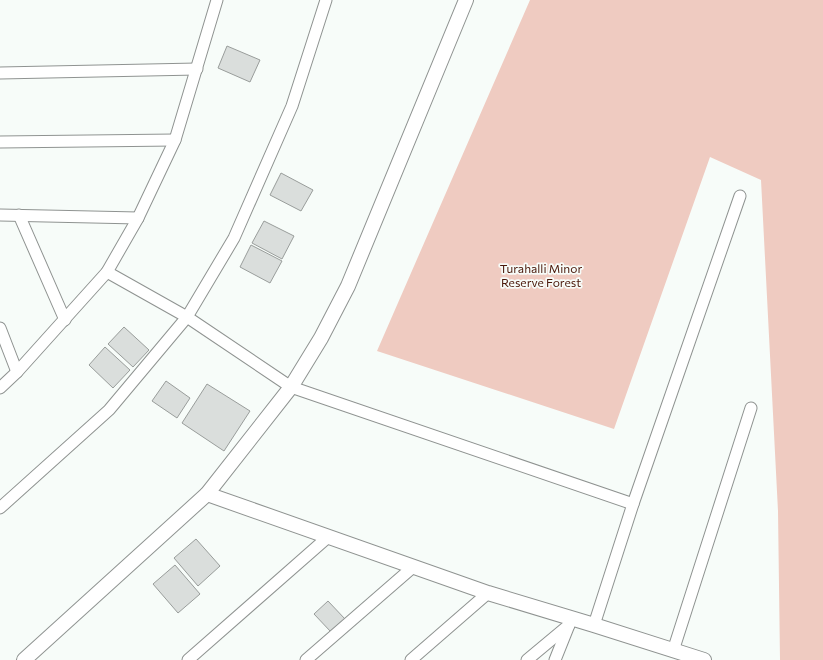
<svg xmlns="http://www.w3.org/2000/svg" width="823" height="660" font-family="Commissioner,sans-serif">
	<rect width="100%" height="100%" fill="#f7fcf9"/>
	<path fill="#efcbc1" d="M530 0H823V660H780L778 511 761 180 710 157 614 429 377 351Z"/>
	<g fill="#dadedc" stroke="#999d9b">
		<path d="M227 46 260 60 250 82 218 68Z"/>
		<path d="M281 173 313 190 301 211 270 195Z"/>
		<path d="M264 221 294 236 282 259 252 243Z"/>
		<path d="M251 245 282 261 270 283 240 267Z"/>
		<path d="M124 327 149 350 133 367 108 344Z"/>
		<path d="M105 347 130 370 113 388 89 365Z"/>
		<path d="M166 381 190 398 177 418 152 401Z"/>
		<path d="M207 384 250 411 224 451 182 423Z"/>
		<path d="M196 539 220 566 198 586 174 558Z"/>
		<path d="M175 565 200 594 178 613 153 584Z"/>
		<path d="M328 601 345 619 331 632 314 614Z"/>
	</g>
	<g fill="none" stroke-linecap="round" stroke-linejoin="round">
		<defs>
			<g id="minor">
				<path d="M0 73 197 69"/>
				<path d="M0 142 175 140"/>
				<path d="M0 215 138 218"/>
				<path d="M19 215 65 320"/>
				<path d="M107 272 187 317 291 387 633 504"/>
				<path d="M0 328 17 372"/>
				<path d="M0 388 17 372 107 272 138 218 175 140 217 0"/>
				<path d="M0 508 109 410 187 317 234 238 292 106 326 0"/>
				<path d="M594 625 633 504 740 196"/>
				<path d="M673 651 751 408"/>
				<path d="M188 660 328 537"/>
				<path d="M306 660 413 567"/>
				<path d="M411 660 488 593"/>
				<path d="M527 660 569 625"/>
				<path d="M555 660 569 625"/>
			</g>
			<g id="tertiary">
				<path d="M207 494 488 593 594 625 704 660"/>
				<path d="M24 660 207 494 291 387 321 338 348 286 466 0"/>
			</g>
		</defs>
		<use href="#minor" stroke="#8f9391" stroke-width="13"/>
		<use href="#tertiary" stroke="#8f9391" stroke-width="16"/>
		<use href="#minor" stroke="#fff" stroke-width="11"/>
		<use href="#tertiary" stroke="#fff" stroke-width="14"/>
	</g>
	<g text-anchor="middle" stroke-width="3.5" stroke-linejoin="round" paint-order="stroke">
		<g font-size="12" fill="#4a1709" stroke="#f7fcf9">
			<text x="541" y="273">Turahalli Minor<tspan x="541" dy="14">Reserve Forest</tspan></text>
		</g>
	</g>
</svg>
